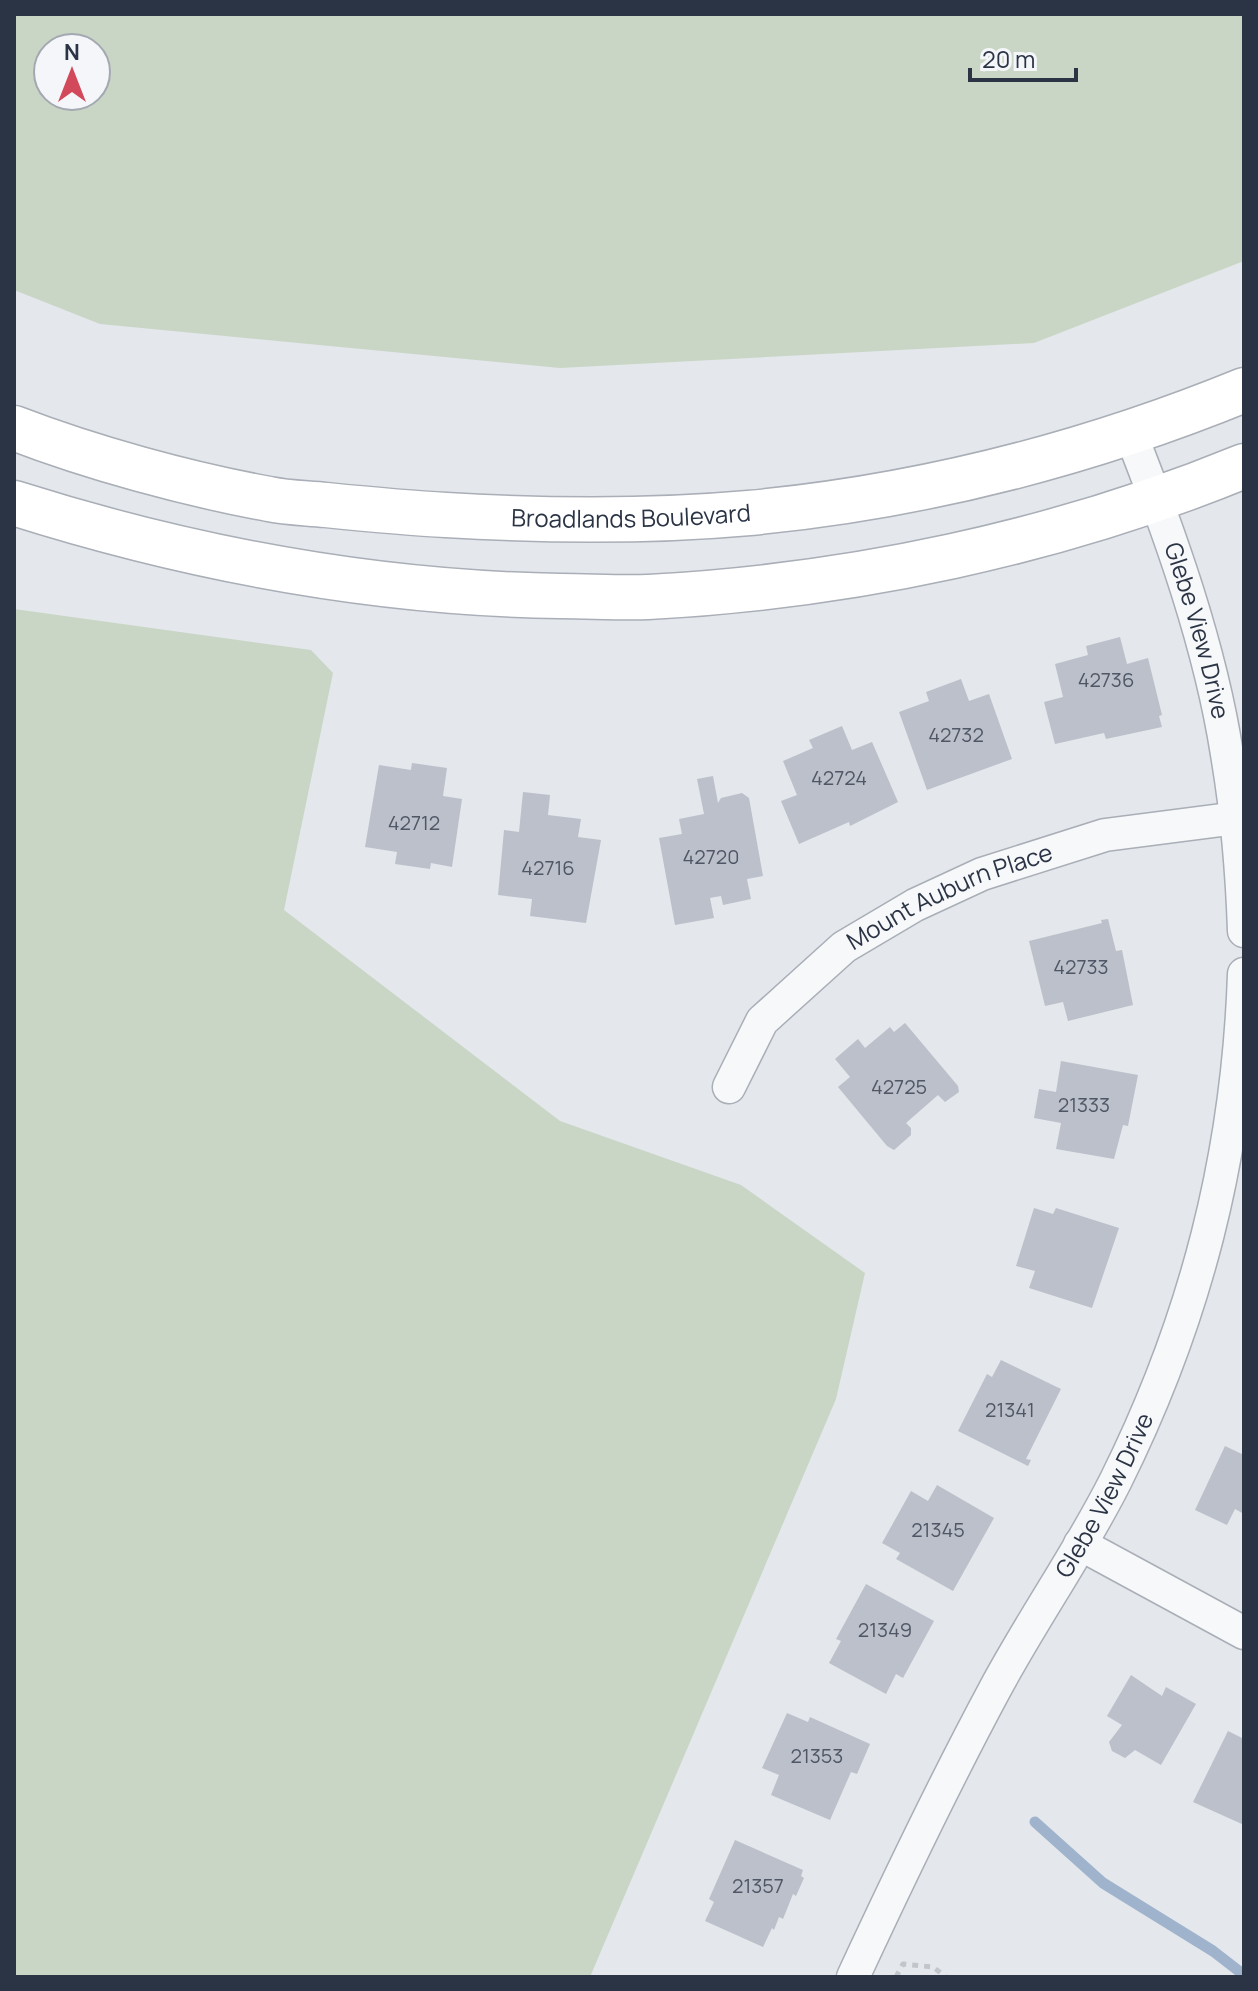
<svg xmlns="http://www.w3.org/2000/svg" width="1258" height="1991" font-family="Manrope,sans-serif">
	<rect width="100%" height="100%" fill="#e4e7ec"/>
	<g fill="#c9d6c5" fill-rule="evenodd">
		<path d="M14 14H1244V261L1034 343 560 368 100 324 14 290ZM48 48H96V96H48Z"/>
		<path d="M14 609 311 650 333 673 284 910 560 1121 741 1185 865 1273 836 1399 590 1977H14Z"/>
	</g>
	<g fill="none" stroke-linecap="round" stroke-linejoin="round">
		<path stroke="#9fb4cc" stroke-width="11" d="M1035 1822 1103 1883 1213 1951 1244 1975"/>
	</g>
	<g fill="#bbc0ca">
		<path d="M1120 637 1127 664 1148 658 1162 715 1159 716 1162 727 1106 739 1104 733 1055 744 1044 702 1063 697 1055 664 1088 655 1086 646Z"/>
		<path d="M961 679 969 701 989 694 1012 759 927 790 899 712 929 701 926 692Z"/>
		<path d="M842 726 852 750 872 742 898 802 850 826 849 822 799 844 781 801 797 795 783 761 813 748 809 740Z"/>
		<path d="M412 763 447 768 443 796 462 799 452 867 431 863 430 869 395 864 397 852 365 847 379 765 411 770Z"/>
		<path d="M713 776 718 803 721 798 742 793 749 798 763 876 747 879 751 899 723 905 721 896 710 898 714 918 675 925 659 838 682 834 679 819 704 814 697 779Z"/>
		<path d="M523 792 550 795 548 815 581 819 578 837 601 840 586 923 530 916 532 899 498 895 504 830 519 832Z"/>
		<path d="M1108 919 1116 951 1122 950 1133 1005 1068 1021 1063 1002 1045 1006 1029 941 1102 923 1101 920Z"/>
		<path d="M905 1023 958 1086 959 1092 945 1102 938 1095 906 1123 911 1128V1135L894 1150 887 1146 838 1087 850 1077 835 1059 858 1039 865 1048 890 1027 894 1032Z"/>
		<path d="M1061 1061 1138 1075 1128 1126 1123 1125 1114 1159 1056 1149 1061 1123 1034 1118 1039 1089 1056 1092Z"/>
		<path d="M1034 1208 1053 1214 1056 1208 1119 1228 1092 1308 1029 1288 1035 1271 1016 1266Z"/>
		<path d="M1001 1360 1061 1389 1026 1459 1031 1460 1028 1466 958 1431 987 1374 992 1377Z"/>
		<path d="M1225 1446 1244 1455V1514L1235 1509 1227 1525 1195 1510Z"/>
		<path d="M937 1485 994 1518 953 1591 896 1559 900 1553 882 1543 911 1491 928 1501Z"/>
		<path d="M866 1584 934 1621 903 1678 896 1674 886 1694 829 1663 841 1641 836 1639Z"/>
		<path d="M1131 1675 1162 1696 1166 1687 1196 1704 1161 1765 1135 1750 1125 1758 1112 1751 1109 1742 1122 1725 1107 1716Z"/>
		<path d="M787 1713 808 1722 810 1717 870 1744 857 1774 851 1772 830 1820 771 1795 779 1775 762 1768Z"/>
		<path d="M1228 1731 1244 1739V1825L1193 1802Z"/>
		<path d="M735 1840 803 1870 801 1876 804 1878 796 1896 793 1894 783 1919 779 1917 774 1930 772 1928 763 1947 705 1921 714 1902 709 1899Z"/>
	</g>
	<g fill="none" stroke-linecap="round" stroke-linejoin="round">
		<defs>
			<g id="street">
				<path id="s1" d="M1130 432C1170 534 1210 645 1227 754 1237 813 1242 871 1244 931"/>
				<path id="s2" d="M729 1087 762 1021 844 947 915 905 982 874 1105 835 1237 818"/>
				<path d="M1080 1544 1244 1633"/>
				<path id="s3" d="M853 1977C898 1880 944 1784 995 1689 1033 1618 1080 1552 1116 1480 1196 1319 1238 1154 1244 974"/>
			</g>
			<g id="secondary">
				<path id="s4" d="M14 428C92 458 187 484 269 499 288 503 307 503 326 505 366 509 406 513 446 515 546 521 648 522 749 513 918 497 1087 454 1244 390"/>
				<path d="M14 503C191 559 374 593 560 596 589 596 619 598 648 597 852 586 1056 543 1244 466"/>
			</g>
		</defs>
		<use href="#street" stroke="#a9aeb7" stroke-width="35"/>
		<use href="#secondary" stroke="#a9aeb7" stroke-width="47"/>
		<path stroke="#c2c5cb" stroke-width="5" stroke-dasharray="6 6" stroke-linecap="butt" d="M896 1977 903 1964 933 1967 946 1977"/>
		<use href="#street" stroke="#f7f8fa" stroke-width="32"/>
		<use href="#secondary" stroke="#fff" stroke-width="44"/>
	</g>
	<g text-anchor="middle" stroke-width="6" stroke-linejoin="round" paint-order="stroke">
		<g font-size="20" fill="#4f5766">
			<text x="1106" y="687">42736</text>
			<text x="956" y="742">42732</text>
			<text x="839" y="785">42724</text>
			<text x="414" y="830">42712</text>
			<text x="711" y="864">42720</text>
			<text x="548" y="875">42716</text>
			<text x="1081" y="974">42733</text>
			<text x="899" y="1094">42725</text>
			<text x="1084" y="1112">21333</text>
			<text x="1010" y="1417">21341</text>
			<text x="938" y="1537">21345</text>
			<text x="885" y="1637">21349</text>
			<text x="817" y="1763">21353</text>
			<text x="758" y="1893">21357</text>
		</g>
		<g font-size="24" fill="#2b3445" stroke="#f4f6f9">
			<text dy="8" stroke="none"><textPath href="#s4" startOffset="628">Broadlands Boulevard</textPath></text>
			<text dy="8" stroke="none"><textPath href="#s1" startOffset="210">Glebe View Drive</textPath></text>
			<text dy="8" stroke="none"><textPath href="#s2" startOffset="302">Mount Auburn Place</textPath></text>
			<text dy="8" stroke="none"><textPath href="#s3" startOffset="544">Glebe View Drive</textPath></text>
		</g>
	</g>
	<rect width="1258" height="1991" fill="none" stroke="#2b3445" stroke-width="32"/>
	<g transform="translate(72 72)"><circle r="38" fill="#f4f6f9" stroke="#a4a8b1" stroke-width="2"/>
	<path d="M0-6L14 30L0 20L-14 30Z" fill="#d1495b"/>
	<text y="-12" font-size="22" font-weight="bold" text-anchor="middle" fill="#2b3445">N</text>
	</g>
	<path d="M970 68v12h106v-12" fill="none" stroke="#2b3445" stroke-width="4"/>
	<text x="982" y="68" font-size="24" fill="#2b3445" stroke="#f4f6f9" stroke-width="6" paint-order="stroke">20 m</text>
</svg>
